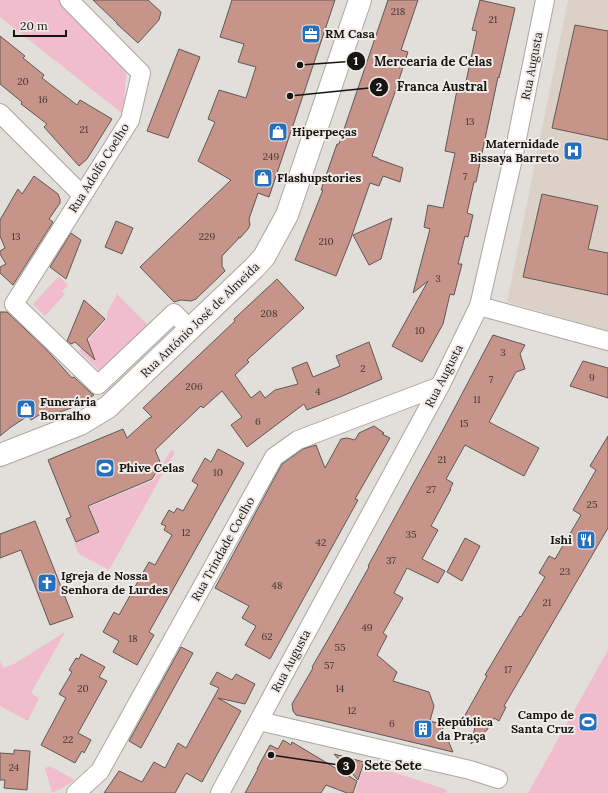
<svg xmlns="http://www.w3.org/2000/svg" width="608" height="793" font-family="Lora,serif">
	<rect width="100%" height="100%" fill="#e2ded9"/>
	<path fill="#dcd1c7" d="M568 0H608V331L507 302Z"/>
	<g fill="#f1bdce">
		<path d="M0 0H64L127 67 123 114 0 17Z"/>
		<path d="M59 276 68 285 62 291 65 294 45 316 33 304Z"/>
		<path d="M117 294 148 325 103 370 100 371 79 351 107 319V313Z"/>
		<path d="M171 450 175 452 109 570 79 554 74 543 100 533 89 507 154 480Z"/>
		<path d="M65 632 31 693 39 698 28 721 0 706V661L3 668 14 664Z"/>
		<path d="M608 650V793H528Z"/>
		<path d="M365 763 445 789 447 793H355Z"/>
		<path d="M50 766 75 780 64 787 52 793 45 768Z"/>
	</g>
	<g fill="#c7948a" stroke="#5f5857">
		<path d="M93 0H148L161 12 159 20 138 43 117 24V23Z"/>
		<path d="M232 0H335L269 197 258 193 249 219 250 225 248 229 240 238 238 237 239 238 222 256V266L225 271 196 299 191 301 181 300 174 302 140 267 231 180 198 161 215 122 208 119 219 90 246 98 256 67 238 62 244 44 220 37Z"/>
		<path d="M388 0H418L401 50 408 52 394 95 372 156 378 158V159L403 168 400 182 383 176 379 186 370 183 350 241 336 276 295 260 323 190H321L337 144H339Z"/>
		<path d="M480 0 515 8 499 78 498 77 476 182H474L467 213 473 215 468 237 465 236 458 264H462L454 295 450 294 443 324 422 362 392 346 428 281 413 293 430 229 424 227 428 205 443 208 455 153 445 151 458 85 465 86 477 31 472 30Z"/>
		<path d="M575 25 608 31V140L552 128Z"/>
		<path d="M0 36 25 56 23 58 44 75 42 78 77 105 80 100 112 119 87 159 79 166 44 127 47 124 21 104 22 102 0 84Z"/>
		<path d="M179 49 200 57 168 138 147 131Z"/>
		<path d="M34 176 58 194 60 199V203L49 219 53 222 13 285 0 273V267L6 264 0 254V251L5 248 0 236V220L18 189 22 194Z"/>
		<path d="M542 194 598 206 588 249 608 253V295L523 277Z"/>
		<path d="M392 218 381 259 369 265 353 235Z"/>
		<path d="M116 221 133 228 122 254 105 247Z"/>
		<path d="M71 233 81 240 66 279 50 267Z"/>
		<path d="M277 279 304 308 247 360 249 362 235 375 251 398 260 391 265 398 275 390 298 384 292 368 307 362 313 377 340 366 336 356 369 342 382 379 340 397 307 410 304 404 247 447 231 425 242 417 222 391 203 408 201 406 155 450 161 464 152 479 88 506 99 532 76 542 66 519 71 517 48 460 123 429 127 438 149 418 152 417 143 408 235 321 234 319Z"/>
		<path d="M84 300 105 319 87 339 95 360 75 342 71 344 67 341Z"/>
		<path d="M0 312H7L45 348 72 378 74 377 91 393 94 395 71 408 44 418 39 415 31 420 28 416 11 427 0 436Z"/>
		<path d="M493 335 525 345 520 354 525 369 516 372 489 422 539 448 524 476 465 445 446 479 453 483 450 489H451L431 526 438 530 422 559 445 571 438 583 407 568 394 593 403 598 383 633 387 636 377 655 397 672 393 681 429 692 434 706 430 721 441 724 453 752 320 720 296 715 293 711 292 704 313 668 312 667 333 631 369 567 368 566 444 428Z"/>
		<path d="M583 361 608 368V398L570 386Z"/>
		<path d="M374 426 384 433 382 434 390 438 355 499 358 500 270 659 245 645 256 626 242 618 249 606 215 588 282 464 303 449 316 445 325 468 341 439 347 438 355 440 359 433Z"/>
		<path d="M608 436V528L504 706 506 707 499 721 494 718 487 730 471 744 476 723 464 717 487 676 485 675 520 616 521 617 545 577 539 573 549 556 555 559 581 515 573 510 596 470 590 466Z"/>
		<path d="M218 449 244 463 149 632 154 635 137 665 113 652 119 641 103 632 114 612 119 615 149 562 155 565 172 535 164 530 166 526 161 524 169 510 174 513 177 508 183 511 198 485 192 481 205 458 211 462Z"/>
		<path d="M35 521 73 617 50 625 21 550 0 558V534Z"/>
		<path d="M465 538 480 546 462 581 447 572Z"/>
		<path d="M181 647 193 653 141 748 129 741Z"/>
		<path d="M81 654 105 667 99 677 107 681 78 733 91 740 84 753 82 751 75 763 41 745 66 698 59 694 72 672 69 670 76 658 79 659Z"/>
		<path d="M217 672 232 680 236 674 255 684 245 704 218 698 241 711 202 782 186 773 175 793H104L119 771 142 782 154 762 165 768 178 743 186 748 219 688 210 684Z"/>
		<path d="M283 740 291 745 292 742 357 781 353 793H347L326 785 321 793H245L258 769H257L270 745 278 749Z"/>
		<path d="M14 750 30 751 27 790 4 788 5 780H0V753L14 754Z"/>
		<path d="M334 754 364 762 358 780Z"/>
	</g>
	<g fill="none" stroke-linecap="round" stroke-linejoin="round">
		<defs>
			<g id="minor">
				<path d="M69 0 141 73 130 120 14 304 98 385 174 313 190 329"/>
				<path d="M0 113 82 195"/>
				<path d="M479 306 608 341"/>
				<path d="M259 721 470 770 498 779"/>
				<path d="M76 793 100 771 274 457 298 440 440 386"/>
				<path d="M220 793 278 685 440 386 479 306 512 163 545 0"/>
			</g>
			<path id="tertiary" d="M0 455 80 424 108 407 254 268 264 257 287 215 360 0"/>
		</defs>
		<use href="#minor" stroke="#aaa6a1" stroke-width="20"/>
		<use href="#tertiary" stroke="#aaa6a1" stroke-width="24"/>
		<use href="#minor" stroke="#fff" stroke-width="18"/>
		<use href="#tertiary" stroke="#fff" stroke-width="22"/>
	</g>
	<defs>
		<symbol id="office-square" viewBox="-11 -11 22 22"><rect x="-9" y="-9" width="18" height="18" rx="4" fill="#256fbf" stroke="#f0ebe6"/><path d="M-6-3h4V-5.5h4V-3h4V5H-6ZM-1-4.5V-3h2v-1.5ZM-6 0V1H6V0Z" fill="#fff"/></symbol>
		<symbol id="shop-square" viewBox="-11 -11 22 22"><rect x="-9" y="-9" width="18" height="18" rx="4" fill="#256fbf" stroke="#f0ebe6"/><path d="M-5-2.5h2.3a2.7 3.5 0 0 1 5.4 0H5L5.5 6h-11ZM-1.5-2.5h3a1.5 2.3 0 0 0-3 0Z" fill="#fff"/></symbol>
		<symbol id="hospital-square" viewBox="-11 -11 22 22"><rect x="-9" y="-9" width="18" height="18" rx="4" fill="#256fbf" stroke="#f0ebe6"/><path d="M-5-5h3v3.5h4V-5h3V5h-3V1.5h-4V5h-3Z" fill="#fff"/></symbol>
		<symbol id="stadium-square" viewBox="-11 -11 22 22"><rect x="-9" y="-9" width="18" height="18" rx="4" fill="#256fbf" stroke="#f0ebe6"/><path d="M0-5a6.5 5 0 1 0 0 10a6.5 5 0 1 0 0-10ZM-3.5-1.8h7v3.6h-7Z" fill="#fff"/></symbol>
		<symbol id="restaurant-square" viewBox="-11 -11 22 22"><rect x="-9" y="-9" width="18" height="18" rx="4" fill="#256fbf" stroke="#f0ebe6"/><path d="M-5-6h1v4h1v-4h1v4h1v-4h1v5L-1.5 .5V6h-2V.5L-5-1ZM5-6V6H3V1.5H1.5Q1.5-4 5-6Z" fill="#fff"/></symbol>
		<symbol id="church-square" viewBox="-11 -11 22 22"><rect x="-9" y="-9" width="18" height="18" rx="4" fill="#256fbf" stroke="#f0ebe6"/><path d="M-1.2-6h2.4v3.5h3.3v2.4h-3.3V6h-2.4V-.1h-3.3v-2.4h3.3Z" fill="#fff"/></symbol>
		<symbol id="building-square" viewBox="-11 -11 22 22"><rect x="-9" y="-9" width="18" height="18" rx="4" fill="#256fbf" stroke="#f0ebe6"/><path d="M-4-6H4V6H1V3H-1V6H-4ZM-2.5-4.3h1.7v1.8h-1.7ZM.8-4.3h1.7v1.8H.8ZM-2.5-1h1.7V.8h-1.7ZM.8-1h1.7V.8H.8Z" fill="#fff"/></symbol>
	</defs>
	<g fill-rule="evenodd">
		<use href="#office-square" x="300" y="23" width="22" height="22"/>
		<use href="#shop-square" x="267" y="121" width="22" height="22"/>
		<use href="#hospital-square" x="562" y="140" width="22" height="22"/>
		<use href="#shop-square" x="252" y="167" width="22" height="22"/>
		<use href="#shop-square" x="15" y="398" width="22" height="22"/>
		<use href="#stadium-square" x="94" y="457" width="22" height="22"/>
		<use href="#restaurant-square" x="575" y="529" width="22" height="22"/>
		<use href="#church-square" x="36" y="572" width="22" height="22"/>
		<use href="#stadium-square" x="577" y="711" width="22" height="22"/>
		<use href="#building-square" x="412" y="718" width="22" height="22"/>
	</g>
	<g text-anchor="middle" stroke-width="4" stroke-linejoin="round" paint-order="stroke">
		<g font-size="10" fill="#423531">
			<text x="398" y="15">218</text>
			<text x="493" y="23">21</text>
			<text x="23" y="85">20</text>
			<text x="43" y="103">16</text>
			<text x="470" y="125">13</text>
			<text x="84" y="133">21</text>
			<text x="271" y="160">249</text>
			<text x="465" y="180">7</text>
			<text x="16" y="240">13</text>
			<text x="207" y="240">229</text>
			<text x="326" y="245">210</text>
			<text x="438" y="282">3</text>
			<text x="269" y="317">208</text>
			<text x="420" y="334">10</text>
			<text x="503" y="356">3</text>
			<text x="363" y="372">2</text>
			<text x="592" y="381">9</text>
			<text x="491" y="383">7</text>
			<text x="194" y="390">206</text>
			<text x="318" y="395">4</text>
			<text x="477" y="403">11</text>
			<text x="258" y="425">6</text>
			<text x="464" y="427">15</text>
			<text x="442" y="463">21</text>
			<text x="218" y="476">10</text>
			<text x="431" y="493">27</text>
			<text x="592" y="508">25</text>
			<text x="186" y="536">12</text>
			<text x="411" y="538">35</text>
			<text x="321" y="546">42</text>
			<text x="391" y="564">37</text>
			<text x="565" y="575">23</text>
			<text x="277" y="589">48</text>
			<text x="547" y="606">21</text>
			<text x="367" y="631">49</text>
			<text x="267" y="640">62</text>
			<text x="133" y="642">18</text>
			<text x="340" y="651">55</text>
			<text x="329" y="669">57</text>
			<text x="508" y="673">17</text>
			<text x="83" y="692">20</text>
			<text x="340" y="692">14</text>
			<text x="352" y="714">12</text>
			<text x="392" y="727">6</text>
			<text x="68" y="743">22</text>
			<text x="14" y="771">24</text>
		</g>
		<g font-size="12" font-weight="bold" fill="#161513" stroke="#f0ebe6" text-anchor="start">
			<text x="325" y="38">RM Casa</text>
			<text x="292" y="136">Hiperpeças</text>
			<text x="559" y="148" text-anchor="end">Maternidade<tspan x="559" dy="14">Bissaya Barreto</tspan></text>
			<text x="277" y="182">Flashupstories</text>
			<text x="40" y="406">Funerária<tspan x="40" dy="14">Borralho</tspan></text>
			<text x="119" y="472">Phive Celas</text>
			<text x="572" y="544" text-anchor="end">Ishi</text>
			<text x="61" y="580">Igreja de Nossa<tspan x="61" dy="14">Senhora de Lurdes</tspan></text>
			<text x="574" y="719" text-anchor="end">Campo de<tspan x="574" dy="14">Santa Cruz</tspan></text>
			<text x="437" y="726">República<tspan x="437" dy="14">da Praça</tspan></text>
		</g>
		<g font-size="12" fill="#161513" stroke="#f0ebe6">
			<text transform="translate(532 66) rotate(-79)" y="4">Rua Augusta</text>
			<text transform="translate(99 168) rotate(-58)" y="4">Rua Adolfo Coelho</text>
			<text transform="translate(200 320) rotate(-44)" y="4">Rua António José de Almeida</text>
			<text transform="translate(444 376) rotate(-63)" y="4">Rua Augusta</text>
			<text transform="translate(223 549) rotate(-61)" y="4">Rua Trindade Coelho</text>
			<text transform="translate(291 661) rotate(-62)" y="4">Rua Augusta</text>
		</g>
	</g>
	<path fill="none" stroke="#161513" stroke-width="1.5" d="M300 65L356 61M290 96L379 87M271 755L346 766"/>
	<g fill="#161513" stroke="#f0ebe6" stroke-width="1.5">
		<circle cx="300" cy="65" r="4"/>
		<circle cx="290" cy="96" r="4"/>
		<circle cx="271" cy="755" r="4"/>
		<circle cx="356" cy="61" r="10"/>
		<circle cx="379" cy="87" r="10"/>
		<circle cx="346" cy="766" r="10"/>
	</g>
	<g font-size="12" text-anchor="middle" font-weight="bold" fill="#fff">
		<text x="356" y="65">1</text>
		<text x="379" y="91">2</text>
		<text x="346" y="770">3</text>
	</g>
	<g font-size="13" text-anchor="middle" font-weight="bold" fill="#161513" stroke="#f0ebe6" stroke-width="4" stroke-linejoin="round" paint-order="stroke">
		<text x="433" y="66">Mercearia de Celas</text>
		<text x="442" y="91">Franca Austral</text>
		<text x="393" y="770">Sete Sete</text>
	</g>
	<path d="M14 30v6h52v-6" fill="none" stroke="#161513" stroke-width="2"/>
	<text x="20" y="30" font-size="12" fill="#161513" stroke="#f0ebe6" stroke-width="3" paint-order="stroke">20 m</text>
</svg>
